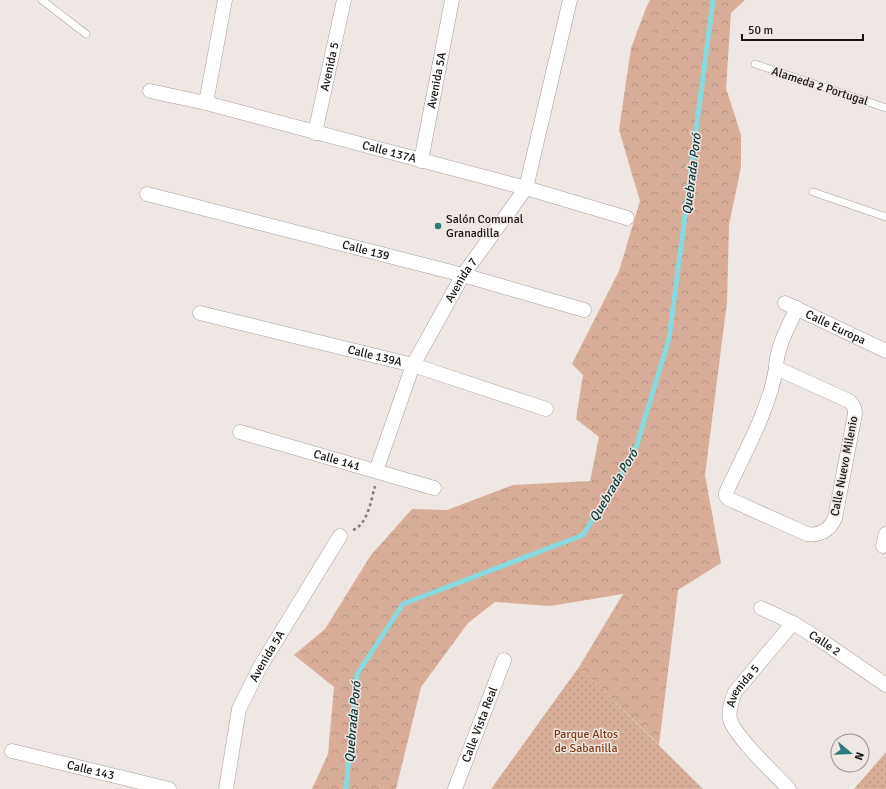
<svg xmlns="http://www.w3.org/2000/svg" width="886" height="789" font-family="Signika,sans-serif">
	<defs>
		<pattern id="forest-crowns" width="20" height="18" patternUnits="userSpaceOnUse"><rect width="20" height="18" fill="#d8ad9a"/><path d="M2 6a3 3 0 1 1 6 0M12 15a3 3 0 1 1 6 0" fill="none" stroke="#b99484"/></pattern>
		<pattern id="park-dots" width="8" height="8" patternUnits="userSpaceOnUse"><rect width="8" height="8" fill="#d8ad9a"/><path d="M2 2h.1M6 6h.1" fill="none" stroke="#b99484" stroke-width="1.8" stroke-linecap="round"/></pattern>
	</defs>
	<rect width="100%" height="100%" fill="#efe7e3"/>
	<path fill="url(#forest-crowns)" d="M650 0H745L731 13 726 88 741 135V167L729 225 727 302 705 475 721 563 678 590 659 745 579 667 623 594 550 606 495 602 468 623 421 687 396 789H312L328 754 334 687 294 655 325 629 371 555 412 509 447 510 513 485 590 481 599 437 576 419 583 375 572 364 619 271 640 201 619 130 631 48 646 8Z"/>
	<g fill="url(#park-dots)">
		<path d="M579 667 703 789H491Z"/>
		<path d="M886 752V789H854Z"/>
	</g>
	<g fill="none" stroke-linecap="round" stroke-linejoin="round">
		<path stroke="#87dade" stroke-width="5" d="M346 789 357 674 403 604 583 535 634 454 669 339 713 0"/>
		<defs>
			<g id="service">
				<path d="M42 0 86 34"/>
				<path d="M755 64 886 108"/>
				<path d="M813 192 886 217"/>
			</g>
			<g id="minor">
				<path id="s1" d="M150 91 206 103 526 188 627 218"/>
				<path d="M206 103 225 0"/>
				<path id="s2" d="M315 133 344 0"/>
				<path id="s3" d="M421 161 452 0"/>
				<path id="s4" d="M147 194 463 275 584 310"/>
				<path id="s5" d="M785 303 886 351"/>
				<path id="s6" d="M200 313 413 365 546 409"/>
				<path d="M776 368 847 400C853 403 855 407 855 414L835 518C830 530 820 536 807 534L729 499 726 496V493C744 453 769 411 776 368Z"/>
				<path d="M776 368C777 346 788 327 797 308"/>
				<path id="s7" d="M240 432 434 488"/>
				<path id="s8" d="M376 471 413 365 463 275 526 188 570 0"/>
				<path d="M883 546 886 534"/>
				<path id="s9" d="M761 608 793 623 825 643 886 685"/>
				<path id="s10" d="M12 751 169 789"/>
				<path id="s11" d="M226 789 239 709 260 667 340 536"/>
				<path id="s12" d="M455 789 504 660"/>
				<path id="s13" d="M789 789C775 774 734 736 730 719 728 710 732 700 735 692L793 623"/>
			</g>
		</defs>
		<use href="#service" stroke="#a69e9b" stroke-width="8"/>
		<use href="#minor" stroke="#a69e9b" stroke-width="15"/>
		<path stroke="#817b79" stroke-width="2.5" stroke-dasharray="3 3" stroke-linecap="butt" d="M353 530C368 524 371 500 375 486"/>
		<use href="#service" stroke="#fff" stroke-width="7"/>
		<use href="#minor" stroke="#fff" stroke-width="14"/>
	</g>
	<circle fill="#30797d" stroke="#efe7e3" stroke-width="1.5" cx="438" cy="226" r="4"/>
	<g text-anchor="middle" stroke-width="3" stroke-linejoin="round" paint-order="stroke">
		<g font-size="12" fill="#171413" stroke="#efe7e3">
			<text dy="4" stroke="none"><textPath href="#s2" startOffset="68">Avenida 5</textPath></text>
			<text dy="4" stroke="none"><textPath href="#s3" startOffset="82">Avenida 5A</textPath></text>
			<text transform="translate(820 86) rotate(18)" y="4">Alameda 2 Portugal</text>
			<text dy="4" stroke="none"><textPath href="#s1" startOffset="247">Calle 137A</textPath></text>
			<text dy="4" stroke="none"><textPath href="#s4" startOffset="226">Calle 139</textPath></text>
			<text dy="4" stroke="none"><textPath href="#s8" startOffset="210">Avenida 7</textPath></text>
			<text dy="4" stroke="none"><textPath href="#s5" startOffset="56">Calle Europa</textPath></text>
			<text dy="4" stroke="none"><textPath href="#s6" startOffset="180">Calle 139A</textPath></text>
			<text dy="4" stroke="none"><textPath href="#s7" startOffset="101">Calle 141</textPath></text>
			<text transform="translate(844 466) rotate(-79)" y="4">Calle Nuevo Milenio</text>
			<text dy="4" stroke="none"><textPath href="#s9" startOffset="73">Calle 2</textPath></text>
			<text dy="4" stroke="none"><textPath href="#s11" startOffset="141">Avenida 5A</textPath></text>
			<text dy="4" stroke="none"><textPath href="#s13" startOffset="129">Avenida 5</textPath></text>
			<text dy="4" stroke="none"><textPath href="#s12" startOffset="69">Calle Vista Real</textPath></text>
			<text dy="4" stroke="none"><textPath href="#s10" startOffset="81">Calle 143</textPath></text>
		</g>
		<g font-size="12" fill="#171413" stroke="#efe7e3" text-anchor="start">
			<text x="446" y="223">Salón Comunal<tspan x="446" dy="14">Granadilla</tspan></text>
		</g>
		<g font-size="12" fill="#833b14" stroke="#efe7e3">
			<text x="586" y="738">Parque Altos<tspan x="586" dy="14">de Sabanilla</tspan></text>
		</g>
		<g font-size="13" font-style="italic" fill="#073234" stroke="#efe7e3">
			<text transform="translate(691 174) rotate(-83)" y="5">Quebrada Poró</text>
			<text transform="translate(613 485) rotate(-59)" y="5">Quebrada Poró</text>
			<text transform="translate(352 722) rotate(-85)" y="5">Quebrada Poró</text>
		</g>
	</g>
	<g transform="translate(850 753) rotate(109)"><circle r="19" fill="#efe7e3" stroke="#999390"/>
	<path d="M0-3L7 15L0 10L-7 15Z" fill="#30797d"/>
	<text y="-6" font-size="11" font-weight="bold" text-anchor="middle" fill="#171413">N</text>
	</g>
	<path d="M742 34v6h121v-6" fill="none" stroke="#171413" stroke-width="2"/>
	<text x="748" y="34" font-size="12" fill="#171413" stroke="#efe7e3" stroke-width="3" paint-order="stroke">50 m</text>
</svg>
